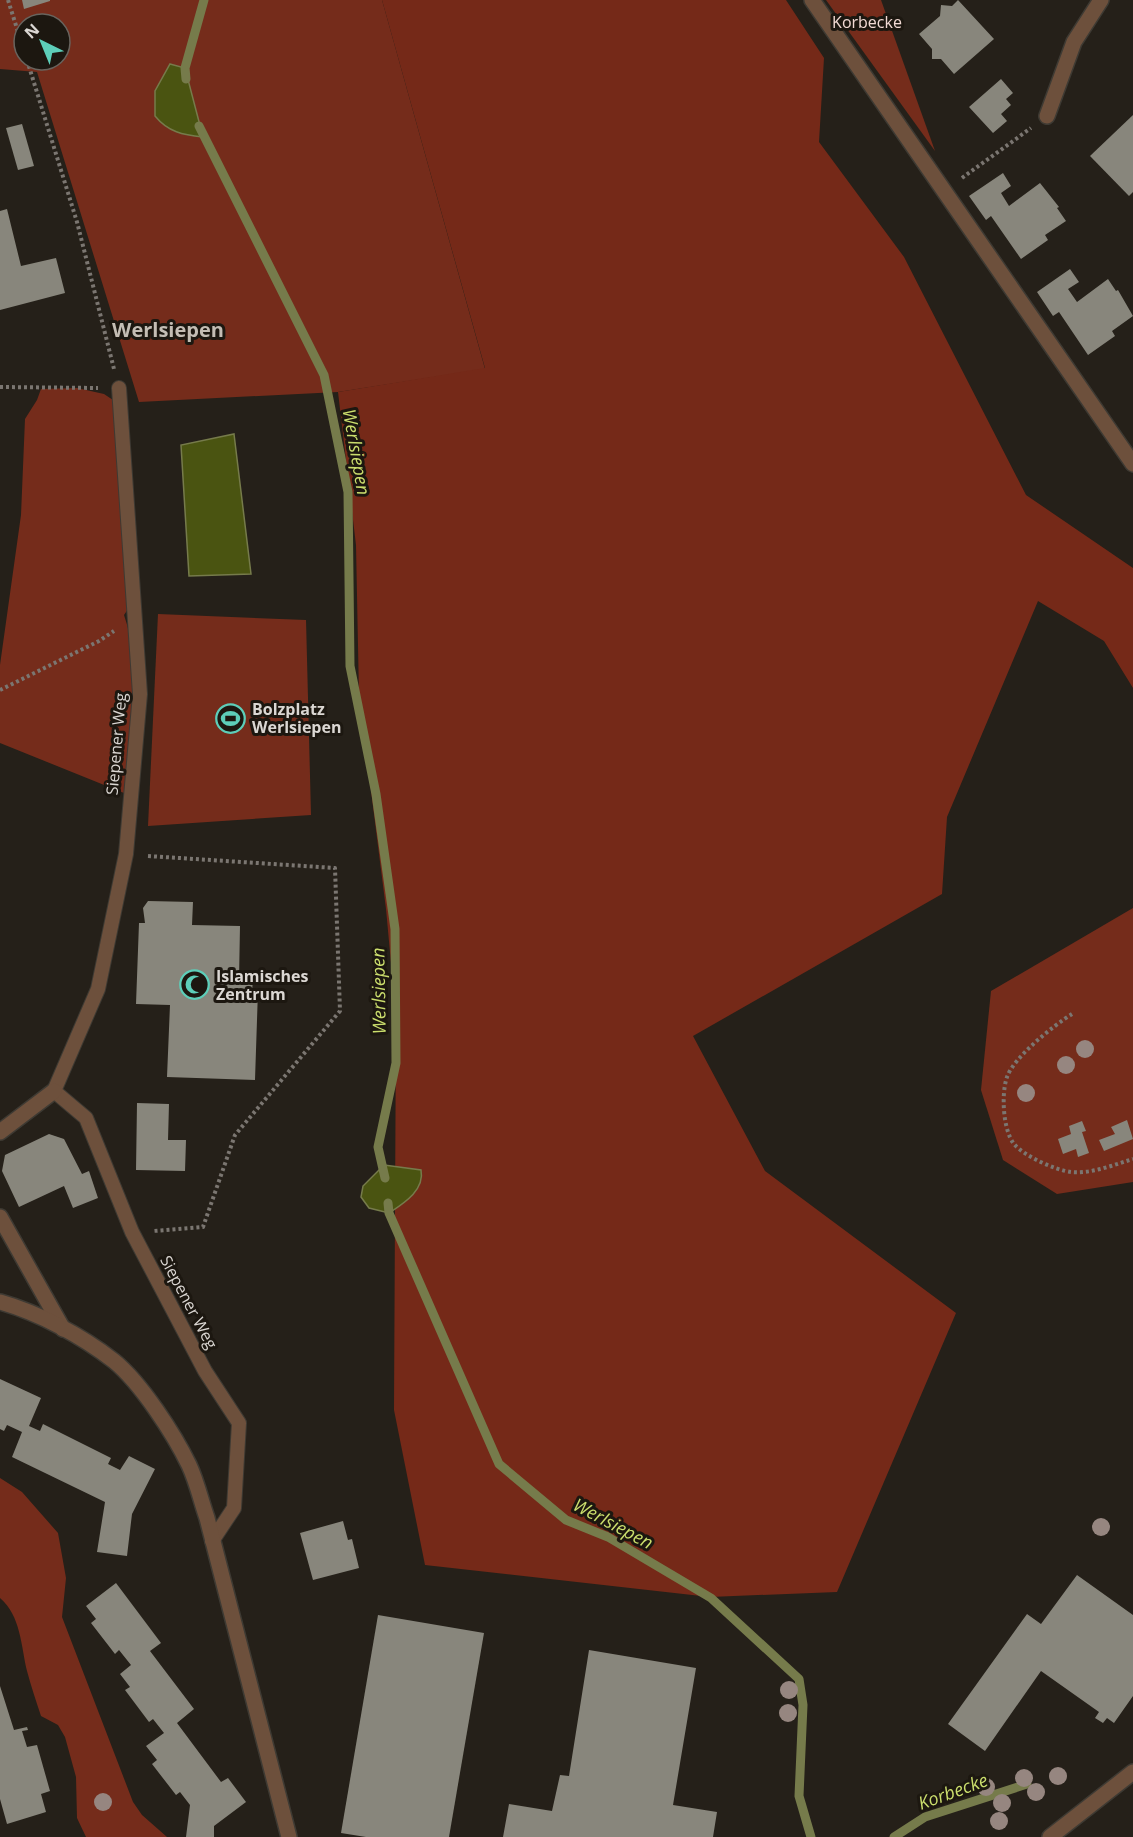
<svg xmlns="http://www.w3.org/2000/svg" width="1133" height="1837" font-family="'Open Sans',sans-serif">
	<rect width="100%" height="100%" fill="#252019"/>
	<g fill="#752c1b" fill-rule="evenodd">
		<path d="M0 0H382L485 369 338 392 139 402 37 72 0 69ZM24 24H60V60H24Z"/>
		<path d="M826 0H881L935 151Z"/>
		<path d="M77 388 104 394 113 400 130 606 124 615C143 670 132 737 124 793L0 743V665L21 515 25 419 37 400 41 389Z"/>
		<path d="M158 614 306 620 311 815 148 826Z"/>
		<path d="M1133 908V1182L1057 1194 1003 1160 981 1090 991 991Z"/>
		<path d="M0 1478 22 1492 58 1533 66 1578 62 1617 133 1802 142 1815 167 1837H86L77 1818 76 1777 65 1737 58 1725 41 1716C36 1701 31 1686 27 1671 21 1646 21 1616 0 1598Z"/>
	</g>
	<path fill="#752918" d="M382 0H786L824 58 819 142 904 257 1026 495 1133 568V688L1104 641 1038 601 947 817 942 894 693 1036 765 1171 956 1313 837 1592 710 1597 425 1565 394 1410 396 1017 386 909 359 696 356 545 338 392 485 368Z"/>
	<g fill="#4a5411" stroke="#767b4b" stroke-width="1.5">
		<path d="M170 64 185 68 203 137C183 135 168 132 155 116V91Z"/>
		<path d="M234 434 251 574 189 576 181 445Z"/>
		<path d="M384 1165 421 1170C425 1190 404 1203 389 1213L369 1208 361 1197 363 1186Z"/>
	</g>
	<g fill="none" stroke-linecap="round" stroke-linejoin="round">
		<g stroke="#767b4b" stroke-width="9">
			<path d="M186 79 185 68 204 0"/>
			<path d="M199 126 324 375 348 492 350 666 376 794 395 929 396 1063 378 1147 385 1178"/>
			<path d="M388 1203 389 1213 499 1464 566 1520 608 1537 711 1598 799 1679 803 1705 799 1796 811 1837"/>
			<path d="M894 1837 925 1817 1027 1784"/>
		</g>
	</g>
	<g fill="#88867c">
		<path d="M22 0H50V1L24 9Z"/>
		<path d="M958 0 994 39 954 74 941 59H932V49L919 34 940 16 941 5 952 6Z"/>
		<path d="M1001 79 1013 93 1006 99 1011 105 1001 114 1007 121 993 133 969 107Z"/>
		<path d="M1133 115V192L1129 196 1090 156Z"/>
		<path d="M22 124 34 166 18 170 6 128Z"/>
		<path d="M1003 173 1011 186 1001 193 1009 206 1040 183 1059 207 1057 208 1066 221 1045 235 1048 240 1021 259 991 216 986 220 969 196Z"/>
		<path d="M7 209 21 266 56 258 65 293 0 310V211Z"/>
		<path d="M1070 269 1079 282 1068 289 1077 302 1108 279 1116 291 1118 290 1133 316 1112 331 1115 336 1088 355 1059 312 1053 316 1037 292Z"/>
		<path d="M148 901 193 902 192 925 240 926 239 980H253L252 991 258 990 255 1080 167 1077 170 1005 136 1004 139 923H145L143 908Z"/>
		<path d="M137 1103 169 1104 168 1140H186L185 1171 136 1170Z"/>
		<path d="M1127 1120 1133 1139 1104 1151 1099 1140 1115 1134 1111 1127Z"/>
		<path d="M1082 1121 1086 1131 1082 1132 1089 1153 1078 1157 1076 1149 1063 1154 1058 1139 1071 1134 1069 1126Z"/>
		<path d="M49 1134 64 1139 82 1174 89 1171 98 1198 73 1208 64 1186 19 1207 2 1171 5 1155Z"/>
		<path d="M0 1379 41 1398 29 1426 40 1431 43 1424 111 1458 108 1464 120 1470 129 1456 155 1469 132 1514 127 1556 97 1552 105 1502 12 1457 22 1432 7 1425 4 1431 0 1429Z"/>
		<path d="M343 1521 348 1540 352 1539 359 1568 313 1580 300 1533Z"/>
		<path d="M1077 1575 1133 1615V1696L1114 1723 1107 1718 1103 1723 1095 1718 1099 1712 1041 1671 985 1751 948 1724 1027 1614 1041 1624Z"/>
		<path d="M116 1583 161 1643 150 1651 194 1709 177 1723 221 1782 228 1778 246 1802 214 1826V1837H186L190 1805 180 1792 176 1795 152 1764 157 1760 146 1746 164 1733 153 1719 149 1722 125 1690 130 1687 120 1674 131 1665 119 1650 115 1654 91 1623 96 1619 86 1606Z"/>
		<path d="M378 1615 484 1633 449 1837H366L341 1833Z"/>
		<path d="M589 1650 696 1668 673 1805 717 1812 713 1837H503L509 1804 552 1811 560 1775 569 1776Z"/>
		<path d="M0 1686 14 1730 27 1727 28 1730 22 1731 27 1747 37 1745 50 1791 41 1794 46 1812 7 1824 0 1799Z"/>
	</g>
	<g fill="none" stroke-linecap="round" stroke-linejoin="round">
		<defs>
			<path id="lane" d="M119 388 140 694 126 854 98 989 54 1091 86 1118 132 1232 205 1371 239 1423 234 1508 212 1541"/>
			<g id="street">
				<path d="M812 0 1133 464"/>
				<path d="M1047 116 1074 42 1101 0"/>
				<path d="M0 1132 54 1091"/>
				<path d="M0 1217 63 1329"/>
				<path d="M0 1302C39 1313 82 1336 114 1361 141 1383 174 1434 189 1465 197 1482 201 1501 207 1518L289 1837"/>
				<path d="M1050 1837 1133 1772"/>
			</g>
		</defs>
		<use href="#lane" stroke="#3e3a33" stroke-width="16"/>
		<use href="#street" stroke="#3e3a33" stroke-width="18"/>
		<g stroke="#7b7671" stroke-width="4" stroke-dasharray="3 3" stroke-linecap="butt">
			<path d="M8 0 24 51"/>
			<path d="M27 60 77 222 114 369"/>
			<path d="M962 178 1031 128"/>
			<path d="M0 387 98 388"/>
			<path d="M0 690 99 641 114 631"/>
			<path d="M148 856 335 868 340 1011 235 1135 203 1227 153 1231"/>
			<path d="M1072 1014C1053 1026 1014 1057 1007 1077 1001 1094 1003 1130 1014 1144 1024 1156 1055 1170 1071 1172 1092 1174 1113 1165 1133 1159"/>
		</g>
		<use href="#lane" stroke="#6d503c" stroke-width="14"/>
		<use href="#street" stroke="#6d503c" stroke-width="15"/>
	</g>
	<g fill="#968680">
		<circle cx="1085" cy="1049" r="9"/>
		<circle cx="1066" cy="1065" r="9"/>
		<circle cx="1026" cy="1093" r="9"/>
		<circle cx="1101" cy="1527" r="9"/>
		<circle cx="789" cy="1690" r="9"/>
		<circle cx="788" cy="1713" r="9"/>
		<circle cx="1058" cy="1776" r="9"/>
		<circle cx="1024" cy="1778" r="9"/>
		<circle cx="986" cy="1787" r="9"/>
		<circle cx="1036" cy="1792" r="9"/>
		<circle cx="103" cy="1802" r="9"/>
		<circle cx="1002" cy="1803" r="9"/>
		<circle cx="999" cy="1821" r="9"/>
	</g>
	<defs>
		<symbol id="stadium-ring" viewBox="-11 -11 22 22"><circle r="9.5" fill="#1c1710" stroke="#5dceb9" stroke-width="1.5"/><path d="M0-5a6.5 5 0 1 0 0 10a6.5 5 0 1 0 0-10ZM-3.5-1.8h7v3.6h-7Z" fill="#5dceb9"/></symbol>
		<symbol id="mosque-ring" viewBox="-11 -11 22 22"><circle r="9.5" fill="#1c1710" stroke="#5dceb9" stroke-width="1.5"/><path d="M3.5-4.9A6 6 0 1 0 3.5 4.9A5 5 0 1 1 3.5-4.9Z" fill="#5dceb9"/></symbol>
	</defs>
	<g fill-rule="evenodd">
		<use href="#stadium-ring" x="214" y="702" width="33" height="33"/>
		<use href="#mosque-ring" x="178" y="968" width="33" height="33"/>
	</g>
	<g text-anchor="middle" stroke-width="6" stroke-linejoin="round" paint-order="stroke">
		<g font-size="16" fill="#f2dad4" stroke="#1c1710">
			<text x="867" y="28">Korbecke</text>
		</g>
		<g font-size="16" font-weight="bold" fill="#dbd7d3" stroke="#1c1710" text-anchor="start">
			<text x="252" y="715">Bolzplatz<tspan x="252" dy="18">Werlsiepen</tspan></text>
			<text x="216" y="982">Islamisches<tspan x="216" dy="18">Zentrum</tspan></text>
		</g>
		<g font-size="16" fill="#dbd7d3" stroke="#1c1710">
			<text transform="translate(116 744) rotate(-85)" y="6">Siepener Weg</text>
			<text transform="translate(189 1302) rotate(62)" y="6">Siepener Weg</text>
		</g>
		<g font-size="18" font-style="italic" fill="#cbde6d" stroke="#1c1710">
			<text transform="translate(356 452) rotate(80)" y="6">Werlsiepen</text>
			<text transform="translate(379 991) rotate(-91)" y="6">Werlsiepen</text>
			<text transform="translate(613 1524) rotate(28)" y="6">Werlsiepen</text>
			<text transform="translate(953 1792) rotate(-20)" y="6">Korbecke</text>
		</g>
		<g font-size="20" font-weight="bold" fill="#c4bdb4" stroke="#1c1710">
			<text x="168" y="337">Werlsiepen</text>
		</g>
	</g>
	<g transform="translate(42 42) rotate(317)"><circle r="28" fill="#1c1710" stroke="#68645e" stroke-width="1.5"/>
	<path d="M0-4.5L10 22L0 15L-10 22Z" fill="#5dceb9"/>
	<text y="-9" font-size="16" font-weight="bold" text-anchor="middle" fill="#dbd7d3">N</text>
	</g>
</svg>
